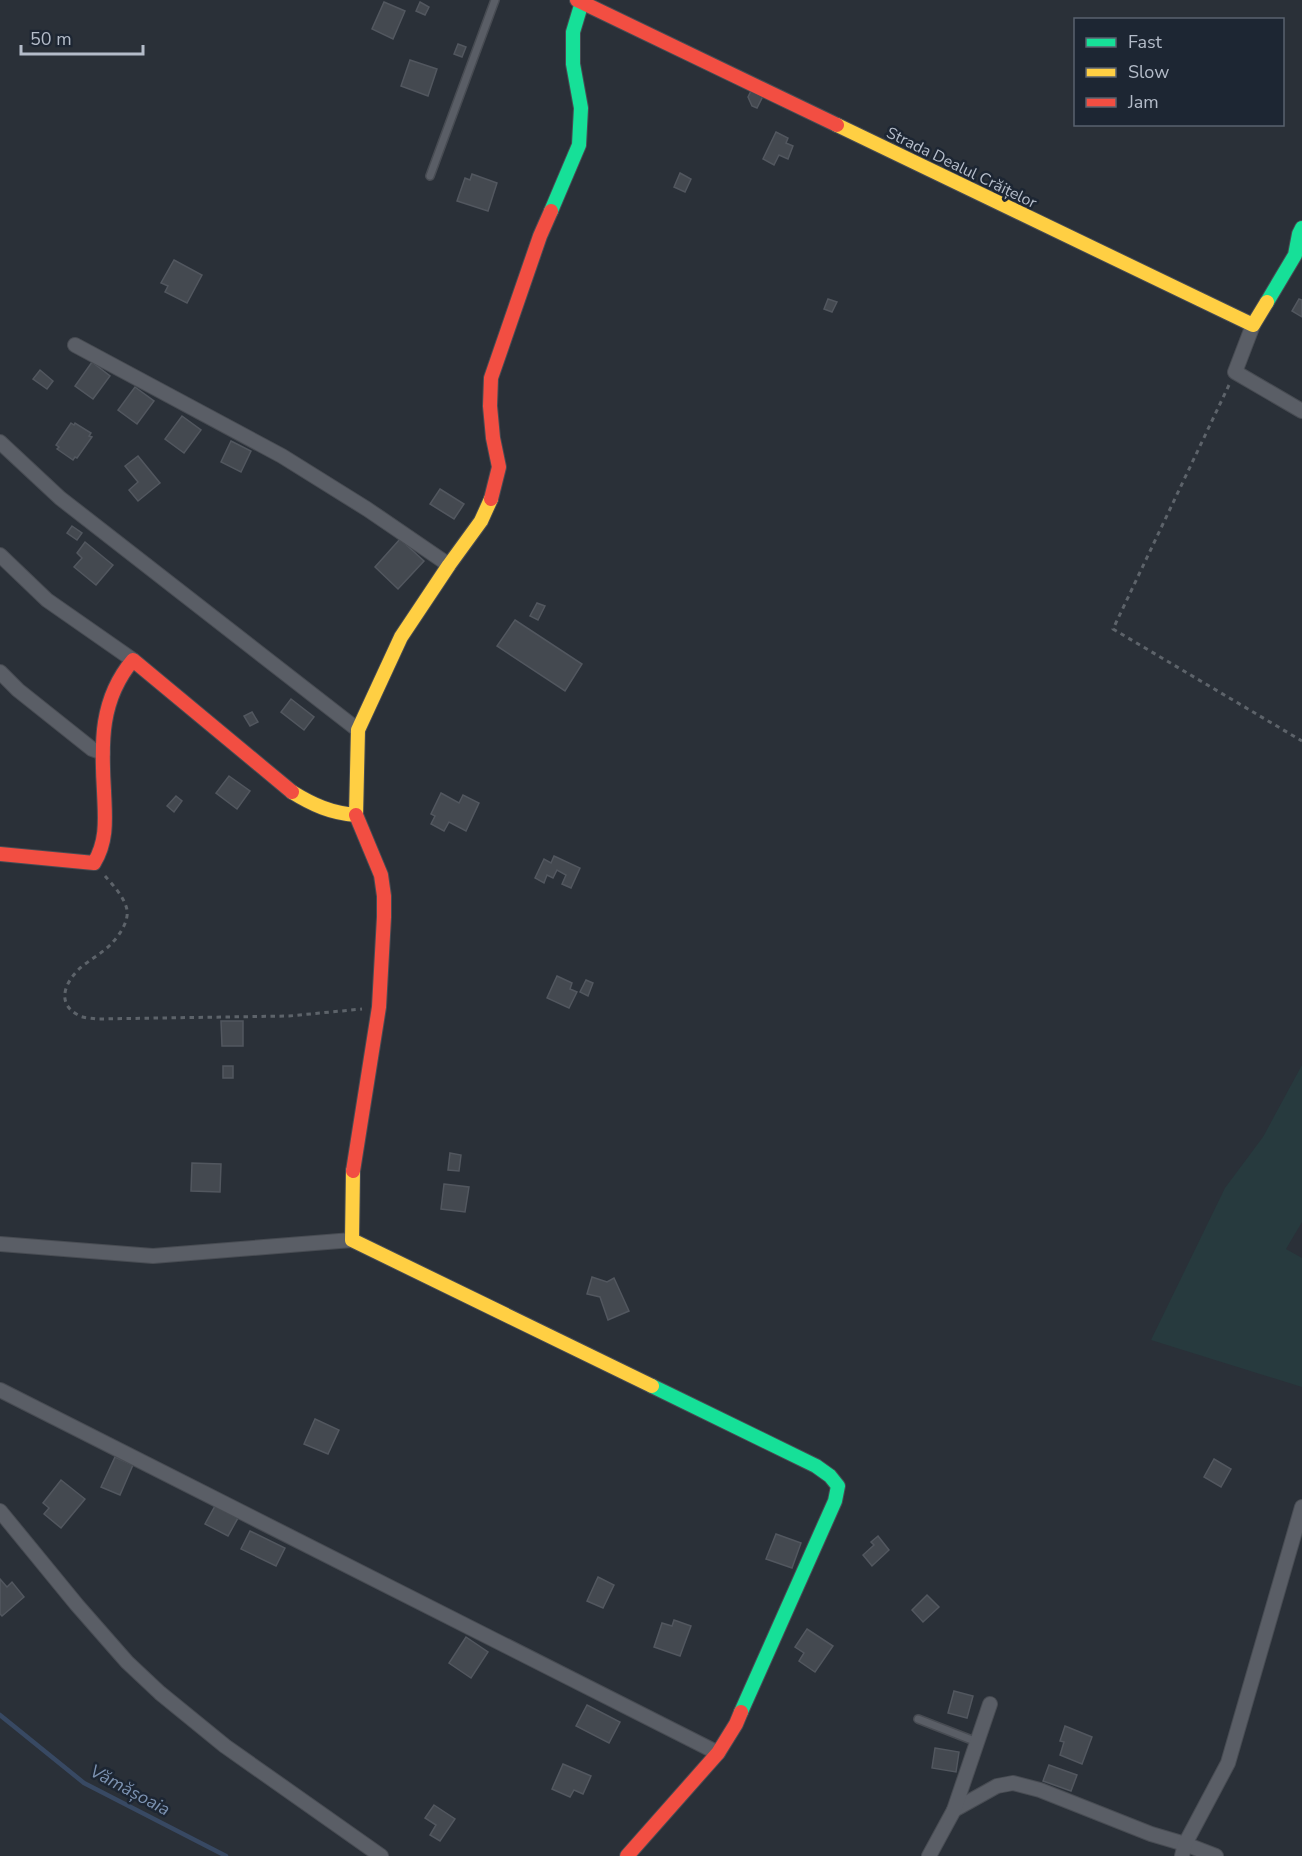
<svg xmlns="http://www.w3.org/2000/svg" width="1302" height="1856" font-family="'Nunito Sans',sans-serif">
	<rect width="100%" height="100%" fill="#2a3038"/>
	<path fill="#273a3e" d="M1302 1065V1222L1286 1249 1302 1258V1387L1151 1340 1225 1188 1263 1137Z"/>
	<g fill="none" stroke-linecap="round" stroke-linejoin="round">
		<path stroke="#384963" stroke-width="4.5" d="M0 1715 84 1783 226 1856"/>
	</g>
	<g fill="#444950" stroke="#52575f" stroke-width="1.5">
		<path d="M384 2 405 11 393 39 372 29Z"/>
		<path d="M420 2 429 7 425 15 416 11Z"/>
		<path d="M458 44 466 47 462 57 454 54Z"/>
		<path d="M410 60 437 69 428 96 401 86Z"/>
		<path d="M752 89 764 94 757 108 752 106 748 97Z"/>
		<path d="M776 132 788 138 786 143 793 146 788 159 779 155 774 165 763 159Z"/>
		<path d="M680 173 691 179 685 192 674 187Z"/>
		<path d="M472 174 497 183 488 211 457 201 465 178 470 180Z"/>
		<path d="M174 260 202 275 187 303 165 292 168 286 161 283Z"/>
		<path d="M828 299 837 302 832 312 824 309Z"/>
		<path d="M1299 299 1302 300V317L1292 311Z"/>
		<path d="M92 362 110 376 93 399 75 386Z"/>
		<path d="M40 370 53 381 47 389 33 379Z"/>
		<path d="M135 387 154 401 137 424 118 410Z"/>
		<path d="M182 416 201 430 184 453 165 439Z"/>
		<path d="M71 423 74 425 75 423 91 433 89 436 92 437 77 458 75 457 73 460 57 449 59 447 56 445Z"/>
		<path d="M231 441 251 451 241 472 221 462Z"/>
		<path d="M138 456 160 483 138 501 129 490 138 482 125 466Z"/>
		<path d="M440 489 464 504 454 519 430 504Z"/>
		<path d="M72 526 82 533 77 540 67 533Z"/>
		<path d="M400 539 424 561 398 589 375 567Z"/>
		<path d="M85 542 113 565 96 585 74 567 82 558 77 553Z"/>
		<path d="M537 603 545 606 538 620 530 616Z"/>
		<path d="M515 620 582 664 565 691 497 646Z"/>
		<path d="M291 699 314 717 304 730 281 712Z"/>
		<path d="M252 712 258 722 250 726 244 716Z"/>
		<path d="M229 776 250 791 237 809 216 793Z"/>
		<path d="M441 793 459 803 463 795 479 803 466 831 449 822 444 831 431 824 435 816 431 814Z"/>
		<path d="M176 796 182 801 174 812 167 806Z"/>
		<path d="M554 856 580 868 571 888 562 884 566 875 557 870 553 878 547 875 544 883 535 878 544 859 551 863Z"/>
		<path d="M557 976 572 983 570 989 577 992 569 1008 547 998Z"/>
		<path d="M586 980 593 983 588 996 580 992Z"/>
		<path d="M221 1021H243V1046H222Z"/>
		<rect x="223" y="1066" width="10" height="12"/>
		<path d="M450 1153 461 1155 459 1171 448 1170Z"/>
		<path d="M192 1163 221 1164 220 1192 191 1191Z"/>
		<path d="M444 1184 469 1187 465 1212 441 1209Z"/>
		<path d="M592 1277 607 1282 614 1278 629 1311 608 1320 600 1297 587 1294Z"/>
		<path d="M315 1419 339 1430 328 1454 304 1444Z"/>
		<path d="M115 1457 133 1465 120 1495 101 1487Z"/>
		<path d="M1214 1459 1231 1469 1221 1487 1204 1477Z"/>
		<path d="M61 1480 85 1499 61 1528 44 1514 49 1508 43 1503Z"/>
		<path d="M215 1506 238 1518 228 1536 205 1524Z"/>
		<path d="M250 1531 285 1548 276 1566 241 1549Z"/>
		<path d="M776 1534 801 1543 792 1568 766 1559Z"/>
		<path d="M878 1536 889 1550 872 1566 863 1555 874 1545 871 1542Z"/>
		<path d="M598 1577 614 1585 603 1608 587 1601Z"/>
		<path d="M0 1579 7 1587 12 1582 24 1597 2 1616 0 1614Z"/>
		<path d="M927 1595 939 1607 923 1622 912 1610Z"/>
		<path d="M674 1620 691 1626 680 1656 654 1647 662 1623 672 1626Z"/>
		<path d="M807 1629 833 1646 815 1672 799 1661 804 1653 795 1647Z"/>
		<path d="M466 1637 488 1652 471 1678 449 1663Z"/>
		<path d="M954 1691 973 1696 967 1718 948 1713Z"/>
		<path d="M587 1705 620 1722 609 1743 576 1726Z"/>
		<path d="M1065 1726 1092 1737 1082 1764 1060 1755 1064 1742 1060 1741Z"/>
		<path d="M935 1748 959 1752 956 1772 932 1768Z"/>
		<path d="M563 1764 591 1776 583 1794 574 1790 570 1797 552 1789Z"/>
		<path d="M1049 1765 1077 1775 1071 1791 1043 1781Z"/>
		<path d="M434 1805 455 1819 440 1841 430 1835 436 1825 425 1818Z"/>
	</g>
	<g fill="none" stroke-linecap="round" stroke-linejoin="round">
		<defs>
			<g id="lane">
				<path d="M430 176 495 0"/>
				<path d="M918 1719 977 1742"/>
			</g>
			<g id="street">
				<path d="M1253 325 1235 372 1302 411"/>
				<path d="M75 345 282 456 367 509 449 565"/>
				<path d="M0 442 60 498 358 730"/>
				<path d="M0 555 47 600 133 660"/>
				<path d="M0 672 18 690 92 749 103 753"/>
				<path d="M0 1244 153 1256 352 1240"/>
				<path d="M0 1390 718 1753"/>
				<path d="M0 1511 77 1605 127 1662 160 1693 225 1746 381 1856"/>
				<path d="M954 1810 997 1786 1013 1783 1040 1790 1151 1834 1185 1844 1216 1856"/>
				<path d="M929 1856 954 1810 990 1704"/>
				<path d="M1182 1856 1185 1844 1228 1763 1302 1507"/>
			</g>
			<g id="fast">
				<path d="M551 211 579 145 581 108 573 64V32L582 2"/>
				<path d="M1267 302 1295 255 1299 234 1302 228"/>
				<path d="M652 1386 816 1466 830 1476 838 1486 835 1501 741 1712"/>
			</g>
			<g id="slow">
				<path d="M837 125 1253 325 1267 302"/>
				<path d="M292 792C313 805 331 813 356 815L358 730 401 637 449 565 481 521 491 499"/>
				<path d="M353 1171 352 1240 652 1386"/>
			</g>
			<g id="jam">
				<path d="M577 0 837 125"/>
				<path d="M491 499 499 467 493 438 490 406 491 378 540 236 551 211"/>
				<path d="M0 854 94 863C108 840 105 817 104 791 101 743 100 699 133 660L292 792"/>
				<path d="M353 1171 379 1007 384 917V896L381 875 356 815"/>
				<path d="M627 1856 718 1753 736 1724 741 1712"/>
			</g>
		</defs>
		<use href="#lane" stroke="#484c53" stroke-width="10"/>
		<use href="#street" stroke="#484c53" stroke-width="16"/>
		<use href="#fast" stroke="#484c53" stroke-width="16"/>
		<use href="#slow" stroke="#484c53" stroke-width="16"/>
		<use href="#jam" stroke="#484c53" stroke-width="16"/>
		<g stroke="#5d636a" stroke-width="3" stroke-dasharray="4.5 4.5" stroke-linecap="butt">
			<path d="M1229 385 1113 629 1302 741"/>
			<path d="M105 876C113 885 125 898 127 910 129 921 119 936 112 943 103 953 89 960 79 969 65 983 56 1003 78 1015 82 1018 90 1018 96 1019L289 1016 362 1009"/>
		</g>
		<use href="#lane" stroke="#5a5e66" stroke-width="7"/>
		<use href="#street" stroke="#5a5e66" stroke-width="14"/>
		<use href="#fast" stroke="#16e098" stroke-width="14"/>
		<use href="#slow" stroke="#ffcf43" stroke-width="14"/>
		<use href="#jam" stroke="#f24e42" stroke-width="14"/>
	</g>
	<g text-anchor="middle" stroke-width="5" stroke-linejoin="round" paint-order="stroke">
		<g font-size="16" fill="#b4bcc9" stroke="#1d2633">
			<text transform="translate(962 167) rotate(26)" y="6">Strada Dealul Crăițelor</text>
		</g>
		<g font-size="18" font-style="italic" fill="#7c92b1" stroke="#1d2633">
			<text transform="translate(130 1790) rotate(28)" y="6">Vămășoaia</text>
		</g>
	</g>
	<rect x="1074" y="18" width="210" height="108" fill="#1d2633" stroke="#59626f" stroke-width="1.5"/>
	<rect x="1086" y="38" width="30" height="9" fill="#16e098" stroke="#59626f" stroke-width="1.5"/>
	<text x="1128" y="48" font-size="18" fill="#b4bcc9">Fast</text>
	<rect x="1086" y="68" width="30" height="9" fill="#ffcf43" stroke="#59626f" stroke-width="1.5"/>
	<text x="1128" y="78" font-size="18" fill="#b4bcc9">Slow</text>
	<rect x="1086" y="98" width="30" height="9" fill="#f24e42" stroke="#59626f" stroke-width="1.5"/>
	<text x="1128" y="108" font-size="18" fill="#b4bcc9">Jam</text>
	<path d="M21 45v9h122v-9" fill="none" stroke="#b4bcc9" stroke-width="3"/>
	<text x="30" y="45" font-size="18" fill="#b4bcc9" stroke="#1d2633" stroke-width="4.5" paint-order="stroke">50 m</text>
</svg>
